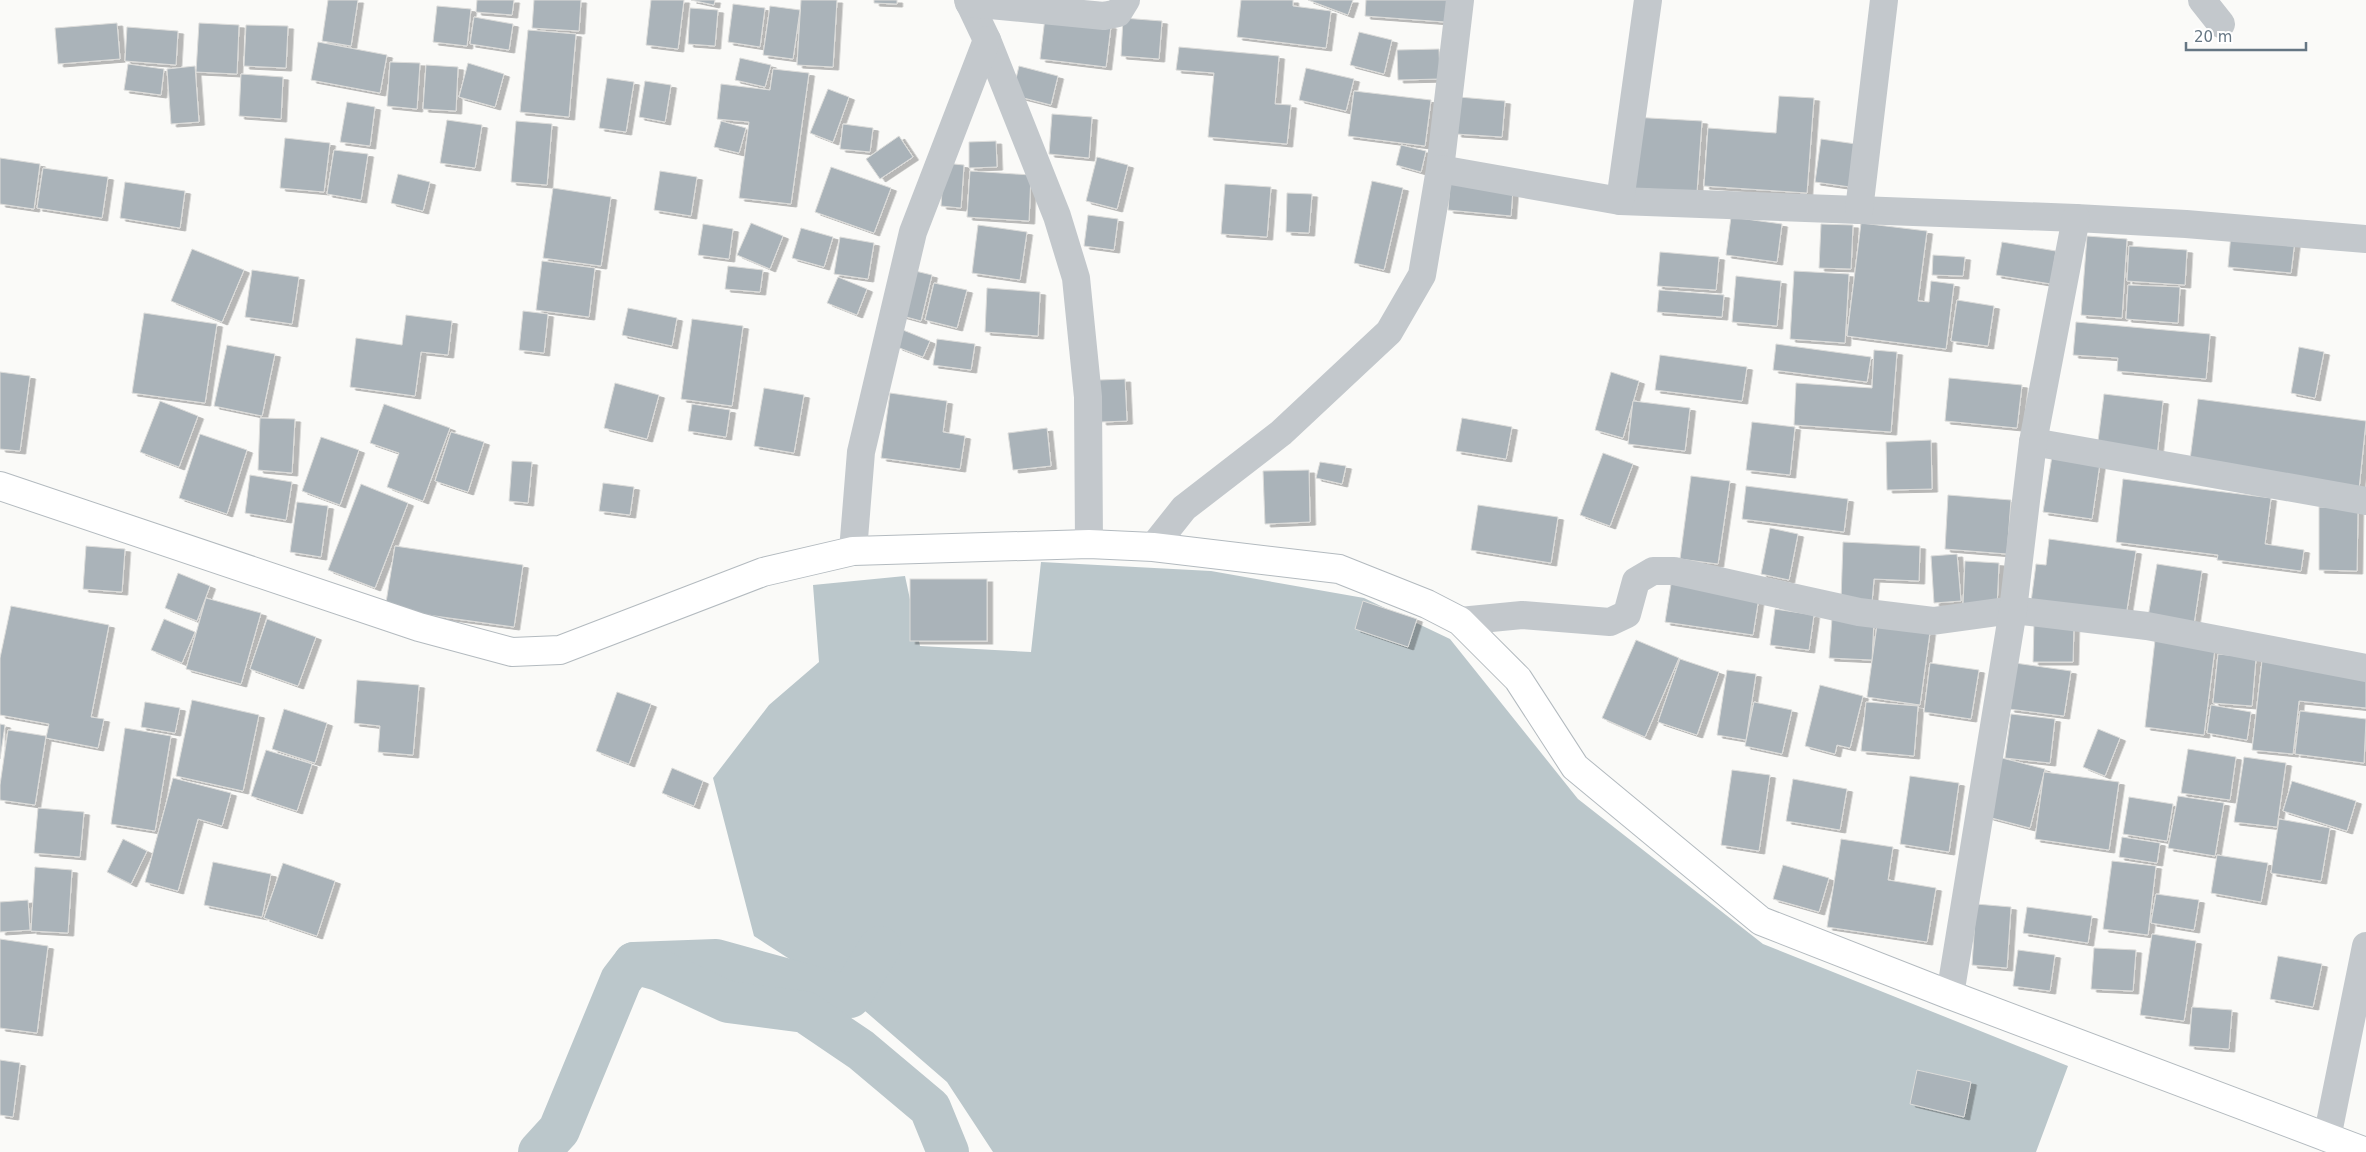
<svg xmlns="http://www.w3.org/2000/svg" width="2366" height="1152" font-family="'DejaVu Sans',sans-serif">
	<defs>
		<filter id="shadow"><feDropShadow dx="5.5" dy="3" stdDeviation="0" flood-color="#0004"/></filter>
	</defs>
	<rect width="100%" height="100%" fill="#fafaf8"/>
	<path fill="#bbc7cb" d="M1041 562 1211 571 1364 598 1450 639 1578 799 1763 944 2068 1066 2036 1152H993L947 1082 850 998 754 936 713 778 769 705 819 662 813 585 905 576 920 646 1031 652Z"/>
	<g fill="none" stroke-linecap="round" stroke-linejoin="round">
		<g stroke="#bbc7cb" stroke-width="42">
			<path d="M634 963 716 960 850 997 880 947"/>
			<path d="M539 1152 559 1130 621 980 634 963 659 970 728 1002 805 1012 861 1050 930 1108 948 1152"/>
		</g>
	</g>
	<g fill="#aab3b9" stroke="#dcdcda" filter="url(#shadow)">
		<path d="M328 0H358L351 46 322 41Z"/>
		<path d="M477 0H514L512 15 476 12Z"/>
		<path d="M534 0H581L579 31 532 28Z"/>
		<path d="M651 0H684L678 49 646 45Z"/>
		<path d="M691 0H715L714 5Z"/>
		<path d="M801 0H837L833 67 797 65Z"/>
		<path d="M874 0H897V4L874 3Z"/>
		<path d="M1241 0H1293V6L1331 11 1326 48 1237 37Z"/>
		<path d="M1308 0H1353L1348 15Z"/>
		<path d="M1366 0H1447L1445 22 1365 16Z"/>
		<path d="M733 4 765 8 760 47 728 42Z"/>
		<path d="M437 6 471 9 467 46 433 42Z"/>
		<path d="M770 6 800 10 793 59 763 55Z"/>
		<path d="M690 8 718 10 715 46 688 44Z"/>
		<path d="M474 17 513 24 509 50 470 44Z"/>
		<path d="M1045 18 1111 26 1106 67 1040 59Z"/>
		<path d="M1123 18 1162 21 1159 59 1121 56Z"/>
		<path d="M117 23 120 59 58 64 55 28Z"/>
		<path d="M199 23 239 25 237 74 196 72Z"/>
		<path d="M246 25 288 26 286 68 244 66Z"/>
		<path d="M127 27 178 31 176 65 125 61Z"/>
		<path d="M528 30 576 34 569 117 520 112Z"/>
		<path d="M1359 32 1392 40 1384 74 1350 65Z"/>
		<path d="M318 42 387 55 380 93 311 80Z"/>
		<path d="M1179 47 1279 56 1275 104 1291 105 1287 144 1208 137 1214 73 1176 70Z"/>
		<path d="M1439 49 1440 79 1398 80 1397 50Z"/>
		<path d="M740 58 771 65 765 87 735 80Z"/>
		<path d="M390 62 420 63 417 109 387 106Z"/>
		<path d="M468 63 504 74 495 107 459 97Z"/>
		<path d="M128 64 164 69 161 95 124 90Z"/>
		<path d="M426 65 458 67 456 111 423 109Z"/>
		<path d="M195 66 199 122 171 124 167 69Z"/>
		<path d="M1019 66 1058 76 1051 105 1012 95Z"/>
		<path d="M1306 68 1354 79 1346 111 1299 100Z"/>
		<path d="M773 69 809 73 791 204 739 198 749 122 717 119 721 84 770 90Z"/>
		<path d="M241 74 283 77 281 119 239 116Z"/>
		<path d="M607 78 634 82 626 132 599 128Z"/>
		<path d="M645 81 671 85 665 122 639 117Z"/>
		<path d="M828 89 849 97 833 142 810 133Z"/>
		<path d="M1354 91 1431 100 1425 146 1348 136Z"/>
		<path d="M1779 96 1814 98 1807 193 1704 186 1708 128 1776 133Z"/>
		<path d="M1459 97 1505 101 1502 137 1456 134Z"/>
		<path d="M347 102 375 107 370 146 340 142Z"/>
		<path d="M1052 114 1092 117 1089 158 1049 154Z"/>
		<path d="M1632 117 1702 121 1697 192 1628 188Z"/>
		<path d="M447 120 482 125 475 168 440 163Z"/>
		<path d="M516 121 552 124 547 185 511 182Z"/>
		<path d="M721 121 746 128 739 153 714 147Z"/>
		<path d="M843 124 873 128 870 152 840 149Z"/>
		<path d="M899 136 913 157 880 179 866 159Z"/>
		<path d="M285 138 330 143 324 192 280 188Z"/>
		<path d="M1821 139 1856 144 1850 187 1815 182Z"/>
		<path d="M996 141 997 167 969 168V142Z"/>
		<path d="M1401 145 1426 151 1421 172 1396 165Z"/>
		<path d="M334 150 368 154 361 200 327 194Z"/>
		<path d="M1097 157 1128 165 1117 209 1086 201Z"/>
		<path d="M0 158 40 164 34 209 0 204Z"/>
		<path d="M944 163 964 165 961 208 941 206Z"/>
		<path d="M831 167 891 188 874 233 815 212Z"/>
		<path d="M43 168 108 177 102 218 37 208Z"/>
		<path d="M660 171 697 177 691 216 654 210Z"/>
		<path d="M970 171 1031 175 1029 221 967 217Z"/>
		<path d="M398 174 430 182 423 211 391 203Z"/>
		<path d="M1372 181 1403 188 1384 270 1354 263Z"/>
		<path d="M125 182 185 191 180 228 120 218Z"/>
		<path d="M1225 184 1271 187 1267 237 1221 234Z"/>
		<path d="M1450 184 1513 189 1511 216 1448 210Z"/>
		<path d="M553 188 611 197 601 266 543 258Z"/>
		<path d="M1287 193 1312 194 1309 233 1286 232Z"/>
		<path d="M1088 215 1118 219 1114 250 1084 246Z"/>
		<path d="M1731 217 1782 224 1777 262 1726 255Z"/>
		<path d="M751 223 783 236 770 269 737 255Z"/>
		<path d="M1861 223 1927 231 1918 301 1929 302 1931 281 1954 284 1946 349 1847 336Z"/>
		<path d="M703 224 733 229 729 259 698 255Z"/>
		<path d="M1821 224 1853 225 1851 269 1819 268Z"/>
		<path d="M978 225 1027 232 1020 280 972 273Z"/>
		<path d="M801 228 833 237 824 267 792 258Z"/>
		<path d="M2231 234 2295 240 2291 273 2228 267Z"/>
		<path d="M2087 236 2127 239 2122 318 2081 315Z"/>
		<path d="M840 237 874 243 868 279 834 274Z"/>
		<path d="M2002 242 2056 251 2051 284 1996 275Z"/>
		<path d="M2129 246 2187 250 2185 285 2127 281Z"/>
		<path d="M192 249 244 270 222 322 171 301Z"/>
		<path d="M1660 252 1719 257 1716 290 1657 286Z"/>
		<path d="M1933 255 1965 257 1963 276 1932 275Z"/>
		<path d="M542 261 595 268 589 317 536 310Z"/>
		<path d="M728 266 763 270 760 292 725 289Z"/>
		<path d="M252 270 299 277 292 324 245 317Z"/>
		<path d="M911 270 932 275 921 321 899 315Z"/>
		<path d="M1794 271 1849 274 1845 343 1790 339Z"/>
		<path d="M1736 276 1781 281 1777 326 1732 322Z"/>
		<path d="M838 277 867 289 857 315 827 303Z"/>
		<path d="M934 283 967 290 957 328 925 320Z"/>
		<path d="M2128 285 2180 287 2178 323 2126 319Z"/>
		<path d="M987 288 1040 292 1038 336 985 332Z"/>
		<path d="M1659 290 1724 295 1722 317 1657 312Z"/>
		<path d="M1957 300 1994 306 1988 346 1951 341Z"/>
		<path d="M628 308 677 318 672 346 622 335Z"/>
		<path d="M523 311 548 314 544 353 519 350Z"/>
		<path d="M144 313 217 324 205 403 132 393Z"/>
		<path d="M406 315 452 321 448 355 421 352 415 396 350 387 356 338 402 345Z"/>
		<path d="M692 319 743 326 732 406 681 399Z"/>
		<path d="M2076 322 2210 334 2206 379 2117 371 2118 358 2073 355Z"/>
		<path d="M903 330 930 341 923 357 897 347Z"/>
		<path d="M937 339 975 344 971 370 933 365Z"/>
		<path d="M1776 344 1871 357 1867 382 1773 370Z"/>
		<path d="M227 345 275 354 262 416 214 406Z"/>
		<path d="M2299 347 2324 352 2315 398 2291 393Z"/>
		<path d="M1874 350 1897 352 1891 432 1794 425 1796 383 1872 388Z"/>
		<path d="M1660 355 1747 367 1742 401 1655 390Z"/>
		<path d="M0 372 30 376 20 451 0 449Z"/>
		<path d="M1611 372 1639 381 1623 438 1595 430Z"/>
		<path d="M1949 378 2022 385 2017 428 1945 421Z"/>
		<path d="M1125 379 1127 421 1101 422 1099 380Z"/>
		<path d="M615 383 659 395 647 439 604 428Z"/>
		<path d="M764 388 804 395 794 453 754 446Z"/>
		<path d="M890 393 947 401 943 432 965 436 960 469 881 458Z"/>
		<path d="M2104 394 2163 401 2157 456 2097 449Z"/>
		<path d="M2198 399 2366 421 2359 489 2189 467Z"/>
		<path d="M160 401 198 416 179 467 140 452Z"/>
		<path d="M1633 401 1690 408 1685 451 1628 444Z"/>
		<path d="M384 404 450 428 423 501 387 487 399 453 370 443Z"/>
		<path d="M692 404 730 410 726 437 688 431Z"/>
		<path d="M260 418 295 419 292 473 258 470Z"/>
		<path d="M1462 418 1512 427 1506 459 1456 451Z"/>
		<path d="M1752 422 1795 427 1790 475 1746 470Z"/>
		<path d="M1047 428 1051 466 1013 470 1008 433Z"/>
		<path d="M451 432 484 442 468 492 435 481Z"/>
		<path d="M200 434 247 450 227 514 179 498Z"/>
		<path d="M321 437 359 450 340 505 302 491Z"/>
		<path d="M1931 440 1932 489 1887 490 1886 442Z"/>
		<path d="M1603 453 1633 464 1610 526 1580 515Z"/>
		<path d="M2052 456 2100 463 2092 519 2043 512Z"/>
		<path d="M512 461 532 462 528 503 509 501Z"/>
		<path d="M1320 462 1346 466 1342 484 1316 478Z"/>
		<path d="M1309 470 1310 522 1265 524 1263 471Z"/>
		<path d="M250 475 292 482 286 520 245 513Z"/>
		<path d="M1691 476 1730 481 1718 564 1680 559Z"/>
		<path d="M2123 479 2271 498 2265 544 2304 550 2301 571 2217 560 2218 555 2116 542Z"/>
		<path d="M603 483 634 487 630 515 599 511Z"/>
		<path d="M361 484 408 503 375 588 328 570Z"/>
		<path d="M1746 486 1848 499 1844 532 1742 519Z"/>
		<path d="M1948 495 2011 500 2007 554 1945 549Z"/>
		<path d="M297 502 328 506 321 557 290 552Z"/>
		<path d="M1478 505 1558 517 1551 563 1471 550Z"/>
		<path d="M2319 507 2358 508 2357 571 2319 570Z"/>
		<path d="M1770 528 1798 534 1789 580 1761 574Z"/>
		<path d="M2049 539 2136 551 2126 616 2031 602 2036 564 2046 565Z"/>
		<path d="M1843 542 1920 546 1919 581 1874 579 1872 602 1841 600Z"/>
		<path d="M86 546 125 549 122 592 83 589Z"/>
		<path d="M395 546 523 565 514 627 385 609Z"/>
		<path d="M1957 554 1961 601 1934 603 1931 556Z"/>
		<path d="M1965 561 1999 563 1997 607 1963 605Z"/>
		<path d="M2157 564 2202 571 2194 624 2148 617Z"/>
		<path d="M178 573 210 586 197 621 165 608Z"/>
		<rect x="910" y="579" width="77" height="62"/>
		<path d="M1671 584 1759 597 1753 635 1665 622Z"/>
		<path d="M206 598 261 613 241 684 186 669Z"/>
		<path d="M1363 601 1417 619 1408 647 1355 629Z"/>
		<path d="M11 606 109 625 91 717 104 719 98 748 46 738 49 724 0 715V658Z"/>
		<path d="M1775 609 1814 615 1809 650 1770 645Z"/>
		<path d="M1832 618 1874 620 1872 660 1829 658Z"/>
		<path d="M164 619 195 632 182 663 151 650Z"/>
		<path d="M267 619 316 637 298 686 250 669Z"/>
		<path d="M2034 623H2074L2073 662H2033Z"/>
		<path d="M1877 625 1930 632 1920 705 1867 697Z"/>
		<path d="M1636 640 1679 658 1645 737 1602 718Z"/>
		<path d="M2155 640 2215 648 2204 735 2145 727Z"/>
		<path d="M2218 654 2256 658 2252 706 2213 703Z"/>
		<path d="M1680 659 1719 672 1697 735 1658 722Z"/>
		<path d="M2262 661 2366 673V708L2299 701 2293 754 2252 750Z"/>
		<path d="M1930 663 1979 670 1971 719 1924 712Z"/>
		<path d="M2015 663 2071 671 2064 716 2009 709Z"/>
		<path d="M1727 670 1756 674 1746 740 1717 735Z"/>
		<path d="M357 680 419 685 413 755 378 752 380 726 354 723Z"/>
		<path d="M1820 685 1863 696 1850 748 1837 745 1835 754 1805 746Z"/>
		<path d="M617 692 651 704 629 764 596 751Z"/>
		<path d="M192 700 259 715 243 791 176 776Z"/>
		<path d="M145 702 180 708 175 733 141 727Z"/>
		<path d="M1754 702 1792 710 1782 754 1745 746Z"/>
		<path d="M1866 702 1918 706 1914 756 1861 751Z"/>
		<path d="M2211 705 2251 712 2247 740 2207 733Z"/>
		<path d="M284 709 327 723 315 763 272 749Z"/>
		<path d="M2300 711 2366 719 2364 763 2295 754Z"/>
		<path d="M2011 714 2055 719 2050 763 2005 758Z"/>
		<path d="M0 724 5 725 0 759Z"/>
		<path d="M125 728 171 736 155 831 111 824Z"/>
		<path d="M2098 729 2120 738 2105 776 2083 767Z"/>
		<path d="M8 730 46 736 35 805 0 800V785Z"/>
		<path d="M2188 749 2236 757 2230 800 2181 793Z"/>
		<path d="M266 750 312 764 297 811 251 796Z"/>
		<path d="M2244 757 2286 763 2277 827 2234 822Z"/>
		<path d="M2002 758 2045 769 2030 828 1988 817Z"/>
		<path d="M672 768 703 781 694 806 662 793Z"/>
		<path d="M1732 770 1770 775 1759 851 1721 845Z"/>
		<path d="M2044 772 2119 782 2109 850 2035 839Z"/>
		<path d="M1910 776 1959 783 1949 852 1900 844Z"/>
		<path d="M173 778 231 793 222 826 198 819 178 891 145 882Z"/>
		<path d="M1793 779 1847 789 1840 830 1786 821Z"/>
		<path d="M2292 781 2356 801 2347 831 2283 811Z"/>
		<path d="M2178 796 2224 803 2215 856 2168 848Z"/>
		<path d="M2129 797 2173 804 2167 841 2123 834Z"/>
		<path d="M38 808 84 812 80 857 34 853Z"/>
		<path d="M2279 819 2330 828 2321 881 2271 873Z"/>
		<path d="M2122 837 2160 843 2157 863 2119 857Z"/>
		<path d="M123 839 147 851 131 884 107 872Z"/>
		<path d="M1841 839 1893 847 1888 880 1936 888 1927 942 1827 927Z"/>
		<path d="M2217 855 2268 863 2261 902 2211 893Z"/>
		<path d="M2112 861 2156 866 2148 935 2103 929Z"/>
		<path d="M213 862 271 874 262 917 204 905Z"/>
		<path d="M283 863 335 881 317 936 264 918Z"/>
		<path d="M1783 865 1829 878 1819 912 1773 899Z"/>
		<path d="M35 867 72 870 68 933 31 931Z"/>
		<path d="M2156 894 2199 900 2194 930 2151 923Z"/>
		<path d="M28 900 30 930 0 932V902Z"/>
		<path d="M1976 904 2011 907 2007 968 1972 965Z"/>
		<path d="M2027 907 2092 916 2088 943 2023 933Z"/>
		<path d="M2152 934 2196 941 2184 1021 2140 1015Z"/>
		<path d="M0 939 48 946 37 1033 0 1028Z"/>
		<path d="M2094 948 2136 950 2133 991 2091 989Z"/>
		<path d="M2018 950 2055 955 2050 991 2013 986Z"/>
		<path d="M2278 956 2322 964 2313 1007 2270 999Z"/>
		<path d="M2192 1007 2232 1010 2229 1049 2189 1046Z"/>
		<path d="M0 1060 20 1063 13 1117 0 1115Z"/>
		<path d="M1917 1070 1971 1082 1964 1117 1910 1104Z"/>
	</g>
	<g fill="none" stroke-linecap="round" stroke-linejoin="round">
		<defs>
			<path id="secondary" d="M0 486 419 627 512 652 560 650 763 572 853 551 1089 544 1153 547 1339 569 1427 604 1460 621 1518 679 1575 767 1761 921 1950 995 2366 1152"/>
		</defs>
		<use href="#secondary" stroke="#b3babf" stroke-width="30"/>
		<g stroke="#c3c8cc" stroke-width="28">
			<path d="M968 0 987 40 1057 216 1076 278 1088 397 1089 544"/>
			<path d="M2202 0 2221 24"/>
			<path d="M969 3 1104 16 1118 13 1126 0"/>
			<path d="M1440 169 1460 0"/>
			<path d="M1620 201 2076 218 2186 224 2366 239"/>
			<path d="M1859 210 1884 0"/>
			<path d="M2033 442 2366 501"/>
			<path d="M1153 547 1184 508 1281 433 1389 332 1422 275 1440 169 1620 201 1648 0"/>
			<path d="M853 551 861 452 913 232 987 40"/>
			<path d="M1460 621 1522 615 1610 622 1627 614 1636 581 1653 571H1674L1859 612 1933 621 2013 610 2147 626 2366 668"/>
			<path d="M1950 995 2013 610 2033 442 2076 218"/>
			<path d="M2327 1138 2366 946"/>
		</g>
		<use href="#secondary" stroke="#fff" stroke-width="28"/>
	</g>
	<path d="M2186 42v8h120v-8" fill="none" stroke="#657683" stroke-width="2.5"/>
	<text x="2194" y="42" font-size="15" fill="#657683" stroke="#ffffff" stroke-width="4" paint-order="stroke">20 m</text>
</svg>
